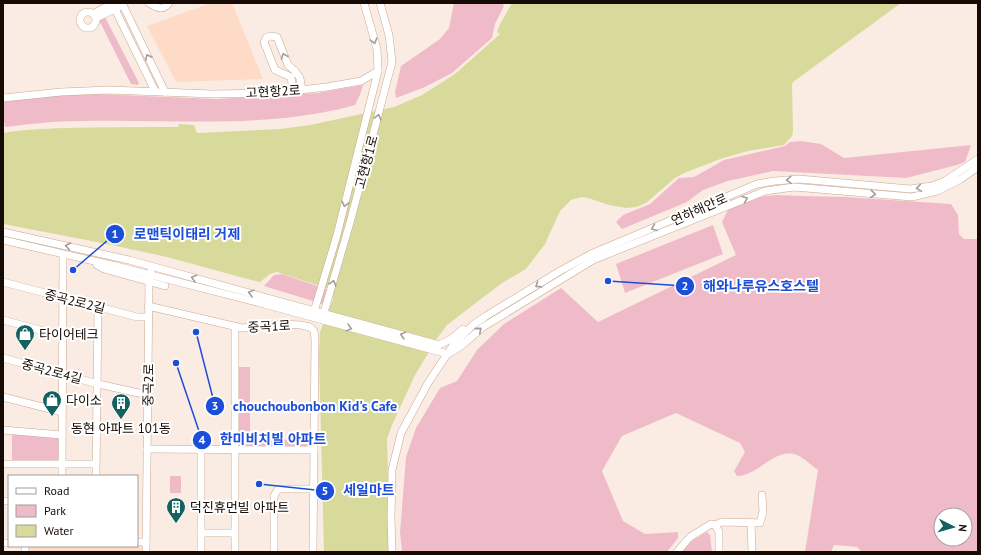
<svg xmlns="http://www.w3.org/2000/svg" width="981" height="555" font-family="'PT Sans','Noto Sans KR',sans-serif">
	<rect width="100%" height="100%" fill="#fbece3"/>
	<g fill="#fddbc6">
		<path d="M211 3H232L263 79 176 82 147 26Z"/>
		<path d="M137 542H146V552H25V546H137Z"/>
	</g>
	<g fill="#f0bbc9" fill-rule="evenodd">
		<path d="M454 3H502L504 6 495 24 492 38 452 73 425 87 396 98 395 92 401 66 440 39 449 28Z"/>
		<path d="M105 17 139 83 138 85 131 84 99 20Z"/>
		<path d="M363 85 360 95 355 105C344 108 332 111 320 113 241 127 160 119 81 121 55 121 30 124 5 127L3 115V101L55 95 96 94 216 99 318 93Z"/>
		<path d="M801 141 821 144 844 158 971 145 965 162 957 165 906 178 773 171 728 181 703 190 687 202 622 229 616 222 623 215 650 204 679 178 694 177 724 160 785 146 790 142Z"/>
		<path d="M777 195 801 196 846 197 951 204 958 215 959 234 964 239H978V552H862L857 547 834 545 831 552H805L818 470C812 466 804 458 797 455 774 447 759 476 737 476L734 471 745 452 740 443 676 413 622 436 602 471 623 521 645 534 678 532V538L667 552H402L400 533 406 457 416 428 440 388 457 381 477 350 504 324 561 288 598 322 736 255 722 222 728 210 758 197ZM941 515H965V539H941Z"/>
		<path d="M713 225 723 254 625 293 616 264Z"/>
		<path d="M282 274 329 290 332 299 329 306 264 286 274 275Z"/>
		<path d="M234 367H250V440H314V450L234 449Z"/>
		<path d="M12 431 62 435V464H12Z"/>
		<rect x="170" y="476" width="11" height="17"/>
		<path d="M707 532 710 535 712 552H682L690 542Z"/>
	</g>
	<path fill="#d8da9c" d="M512 3H901L793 82 792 85 793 131 792 136 784 145 748 151 723 158 684 173 675 178 646 203 636 207 626 208 609 205 588 198 582 197 571 200 560 211 545 244 526 269 502 283 447 325 438 337 415 375 392 425 387 439 390 552H324L319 354 320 332 333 299 332 294 329 289 277 272 270 274 260 282 251 280 167 257 107 244 3 224V133C23 129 44 129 64 128 102 127 140 127 178 127L179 124 194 125 197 133 280 129 310 125 394 107 422 95 455 74 500 34 497 32 500 24Z"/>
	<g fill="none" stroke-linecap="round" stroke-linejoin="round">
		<defs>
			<g id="minor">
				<path d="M112 3 155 91"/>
				<path d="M122 3 165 92"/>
				<path d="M149 3C157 8 163 11 169 3"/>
				<circle cx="88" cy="20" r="8"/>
				<path d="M93 14 113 3"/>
				<path d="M96 18 119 7"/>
				<path d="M293 91 291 77 275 70 264 42 266 38 270 36 277 37 288 65 295 71 300 78 302 90"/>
				<path d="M3 98 61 92 109 90 213 94 272 93 327 87 361 81 378 71"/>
				<path d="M3 232 129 260 439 345 451 339 463 329"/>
				<path d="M3 240 116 266 264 304 448 354"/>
				<path d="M97 265 104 269 165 286"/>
				<path d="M3 282 137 317H148"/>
				<path d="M148 306 242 328 281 324 301 325 310 327 314 331 315 339 313 552"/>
				<path d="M313 315 337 235 378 71 377 49 364 3"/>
				<path d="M323 316 351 219 392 62 389 35 380 3"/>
				<path d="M3 320 62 336"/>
				<path d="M235 326V552"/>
				<path d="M450 353 461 346 483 327 593 260 765 191 794 187 912 197 937 191 961 179 978 167"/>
				<path d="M3 358 98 384 148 395"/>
				<path d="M3 397 62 412"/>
				<path d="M3 430 62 435"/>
				<path d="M147 449 314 450"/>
				<path d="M3 464H96"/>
				<path d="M62 476 63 255"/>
				<path d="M96 476 98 307"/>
				<path d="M3 501H9"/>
				<path d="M751 522 752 552"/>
				<path d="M715 525 722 522 760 523 763 512 762 495"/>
				<path d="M201 533H234"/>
				<path d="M137 542H146"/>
				<path d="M3 543H9"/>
				<path d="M25 552V546"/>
				<path d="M146 552 149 282 151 271"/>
				<path d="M201 552V449"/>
				<path d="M274 552V496L278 489H313"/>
				<path d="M392 552 391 517 392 470 401 433 428 383 454 344 473 325 486 316 560 271 591 254 757 184 775 181 799 179 910 189 932 186 945 181 978 159"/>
				<path d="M677 552 690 537 711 524 715 525 719 532V552"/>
			</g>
		</defs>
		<use href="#minor" stroke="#c9a892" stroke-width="8"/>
		<use href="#minor" stroke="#fff" stroke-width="7"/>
	</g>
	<defs><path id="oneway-chevron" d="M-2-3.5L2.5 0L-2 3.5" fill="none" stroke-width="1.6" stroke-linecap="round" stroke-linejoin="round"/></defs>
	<g stroke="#a29d9b">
		<use href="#oneway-chevron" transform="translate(374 41) rotate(75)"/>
		<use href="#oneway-chevron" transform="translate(284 56) rotate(-112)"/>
		<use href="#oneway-chevron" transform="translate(148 57) rotate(-115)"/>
		<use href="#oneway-chevron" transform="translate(378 117) rotate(-75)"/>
		<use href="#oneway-chevron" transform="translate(789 180) rotate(176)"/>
		<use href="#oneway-chevron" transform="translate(919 188) rotate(172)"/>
		<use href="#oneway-chevron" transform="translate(873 194) rotate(5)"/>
		<use href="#oneway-chevron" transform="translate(745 199) rotate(-22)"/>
		<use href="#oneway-chevron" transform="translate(345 204) rotate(104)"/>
		<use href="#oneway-chevron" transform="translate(654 228) rotate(158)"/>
		<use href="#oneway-chevron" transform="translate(68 246) rotate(-168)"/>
		<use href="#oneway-chevron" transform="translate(194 278) rotate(-165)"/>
		<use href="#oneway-chevron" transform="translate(333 283) rotate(-74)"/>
		<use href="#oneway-chevron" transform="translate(538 285) rotate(147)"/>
		<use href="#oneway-chevron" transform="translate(251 293) rotate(-165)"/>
		<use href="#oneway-chevron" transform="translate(349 328) rotate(15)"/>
		<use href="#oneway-chevron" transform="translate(479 330) rotate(-40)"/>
		<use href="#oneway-chevron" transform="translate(403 335) rotate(-165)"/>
	</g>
	<defs>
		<symbol id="shop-pin" viewBox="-11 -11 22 30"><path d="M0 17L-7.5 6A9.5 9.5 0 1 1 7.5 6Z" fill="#13625f" stroke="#fff"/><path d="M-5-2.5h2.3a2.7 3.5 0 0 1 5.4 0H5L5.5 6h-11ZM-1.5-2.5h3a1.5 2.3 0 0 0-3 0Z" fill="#fff"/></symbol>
		<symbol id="building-pin" viewBox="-11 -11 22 30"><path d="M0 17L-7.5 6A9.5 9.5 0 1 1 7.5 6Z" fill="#13625f" stroke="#fff"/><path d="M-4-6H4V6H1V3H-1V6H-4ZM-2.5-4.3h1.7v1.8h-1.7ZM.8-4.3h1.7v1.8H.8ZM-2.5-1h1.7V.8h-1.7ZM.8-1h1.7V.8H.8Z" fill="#fff"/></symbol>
	</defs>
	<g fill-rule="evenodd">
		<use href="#shop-pin" x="14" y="323" width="22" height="30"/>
		<use href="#shop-pin" x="41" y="389" width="22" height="30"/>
		<use href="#building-pin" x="110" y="392" width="22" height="30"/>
		<use href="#building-pin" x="165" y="496" width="22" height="30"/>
	</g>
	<g text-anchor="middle" stroke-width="4" stroke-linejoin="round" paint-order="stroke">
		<g font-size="13" fill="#160b04" stroke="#fff">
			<text transform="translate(273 91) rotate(-3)" y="5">고현항2로</text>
			<text transform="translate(366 162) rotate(-75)" y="5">고현항1로</text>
			<text transform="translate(699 209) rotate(-24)" y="5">연하해안로</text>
			<text transform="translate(75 301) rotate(14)" y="5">중곡2로2길</text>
			<text transform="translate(269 326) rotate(-3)" y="5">중곡1로</text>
			<text transform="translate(52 371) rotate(15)" y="5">중곡2로4길</text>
			<text transform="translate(148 385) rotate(-89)" y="5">중곡2로</text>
		</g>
		<g font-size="13" fill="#160b04" stroke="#fff" text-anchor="start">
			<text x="39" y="339">타이어테크</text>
			<text x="66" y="405">다이소</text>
			<text x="121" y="433" text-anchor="middle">동현 아파트 101동</text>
			<text x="190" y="512">덕진휴먼빌 아파트</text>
		</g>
	</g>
	<path fill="none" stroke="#1d4ed8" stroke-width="1.5" d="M73 270L115 234M608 281L685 286M196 332L215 406M176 363L202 440M259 484L325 491"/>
	<g fill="#1d4ed8" stroke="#fff" stroke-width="1.5">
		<circle cx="73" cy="270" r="4"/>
		<circle cx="608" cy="281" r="4"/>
		<circle cx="196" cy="332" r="4"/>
		<circle cx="176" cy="363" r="4"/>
		<circle cx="259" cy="484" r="4"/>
		<circle cx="115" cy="234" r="10"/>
		<circle cx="685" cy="286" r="10"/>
		<circle cx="215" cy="406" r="10"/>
		<circle cx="202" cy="440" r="10"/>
		<circle cx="325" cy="491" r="10"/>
	</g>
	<g font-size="12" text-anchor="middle" font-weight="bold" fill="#fff">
		<text x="115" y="238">1</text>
		<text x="685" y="290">2</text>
		<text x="215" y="410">3</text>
		<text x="202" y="444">4</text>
		<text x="325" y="495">5</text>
	</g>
	<g font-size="14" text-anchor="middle" font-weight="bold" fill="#1d4ed8" stroke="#fff" stroke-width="4" stroke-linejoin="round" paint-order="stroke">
		<text x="187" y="239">로맨틱이태리 거제</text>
		<text x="761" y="291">해와나루유스호스텔</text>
		<text x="315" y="411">chouchoubonbon Kid's Cafe</text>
		<text x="273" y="444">한미비치빌 아파트</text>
		<text x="369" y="495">세일마트</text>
	</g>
	<rect width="981" height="555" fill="none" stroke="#160b04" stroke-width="8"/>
	<rect x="8" y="475" width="130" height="72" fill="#ffffff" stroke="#a29d9b"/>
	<rect x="16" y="488" width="20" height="6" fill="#ffffff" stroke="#a29d9b"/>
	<text x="44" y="495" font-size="12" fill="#160b04">Road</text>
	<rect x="16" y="505" width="20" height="12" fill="#f0bbc9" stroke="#a29d9b"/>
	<text x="44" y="515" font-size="12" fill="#160b04">Park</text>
	<rect x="16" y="525" width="20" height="12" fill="#d8da9c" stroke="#a29d9b"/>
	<text x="44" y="535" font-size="12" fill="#160b04">Water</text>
	<g transform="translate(953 527) rotate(96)"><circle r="19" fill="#ffffff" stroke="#a29d9b"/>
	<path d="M0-3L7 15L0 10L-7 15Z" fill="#13625f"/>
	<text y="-6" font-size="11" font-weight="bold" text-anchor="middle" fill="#160b04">N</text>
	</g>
</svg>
